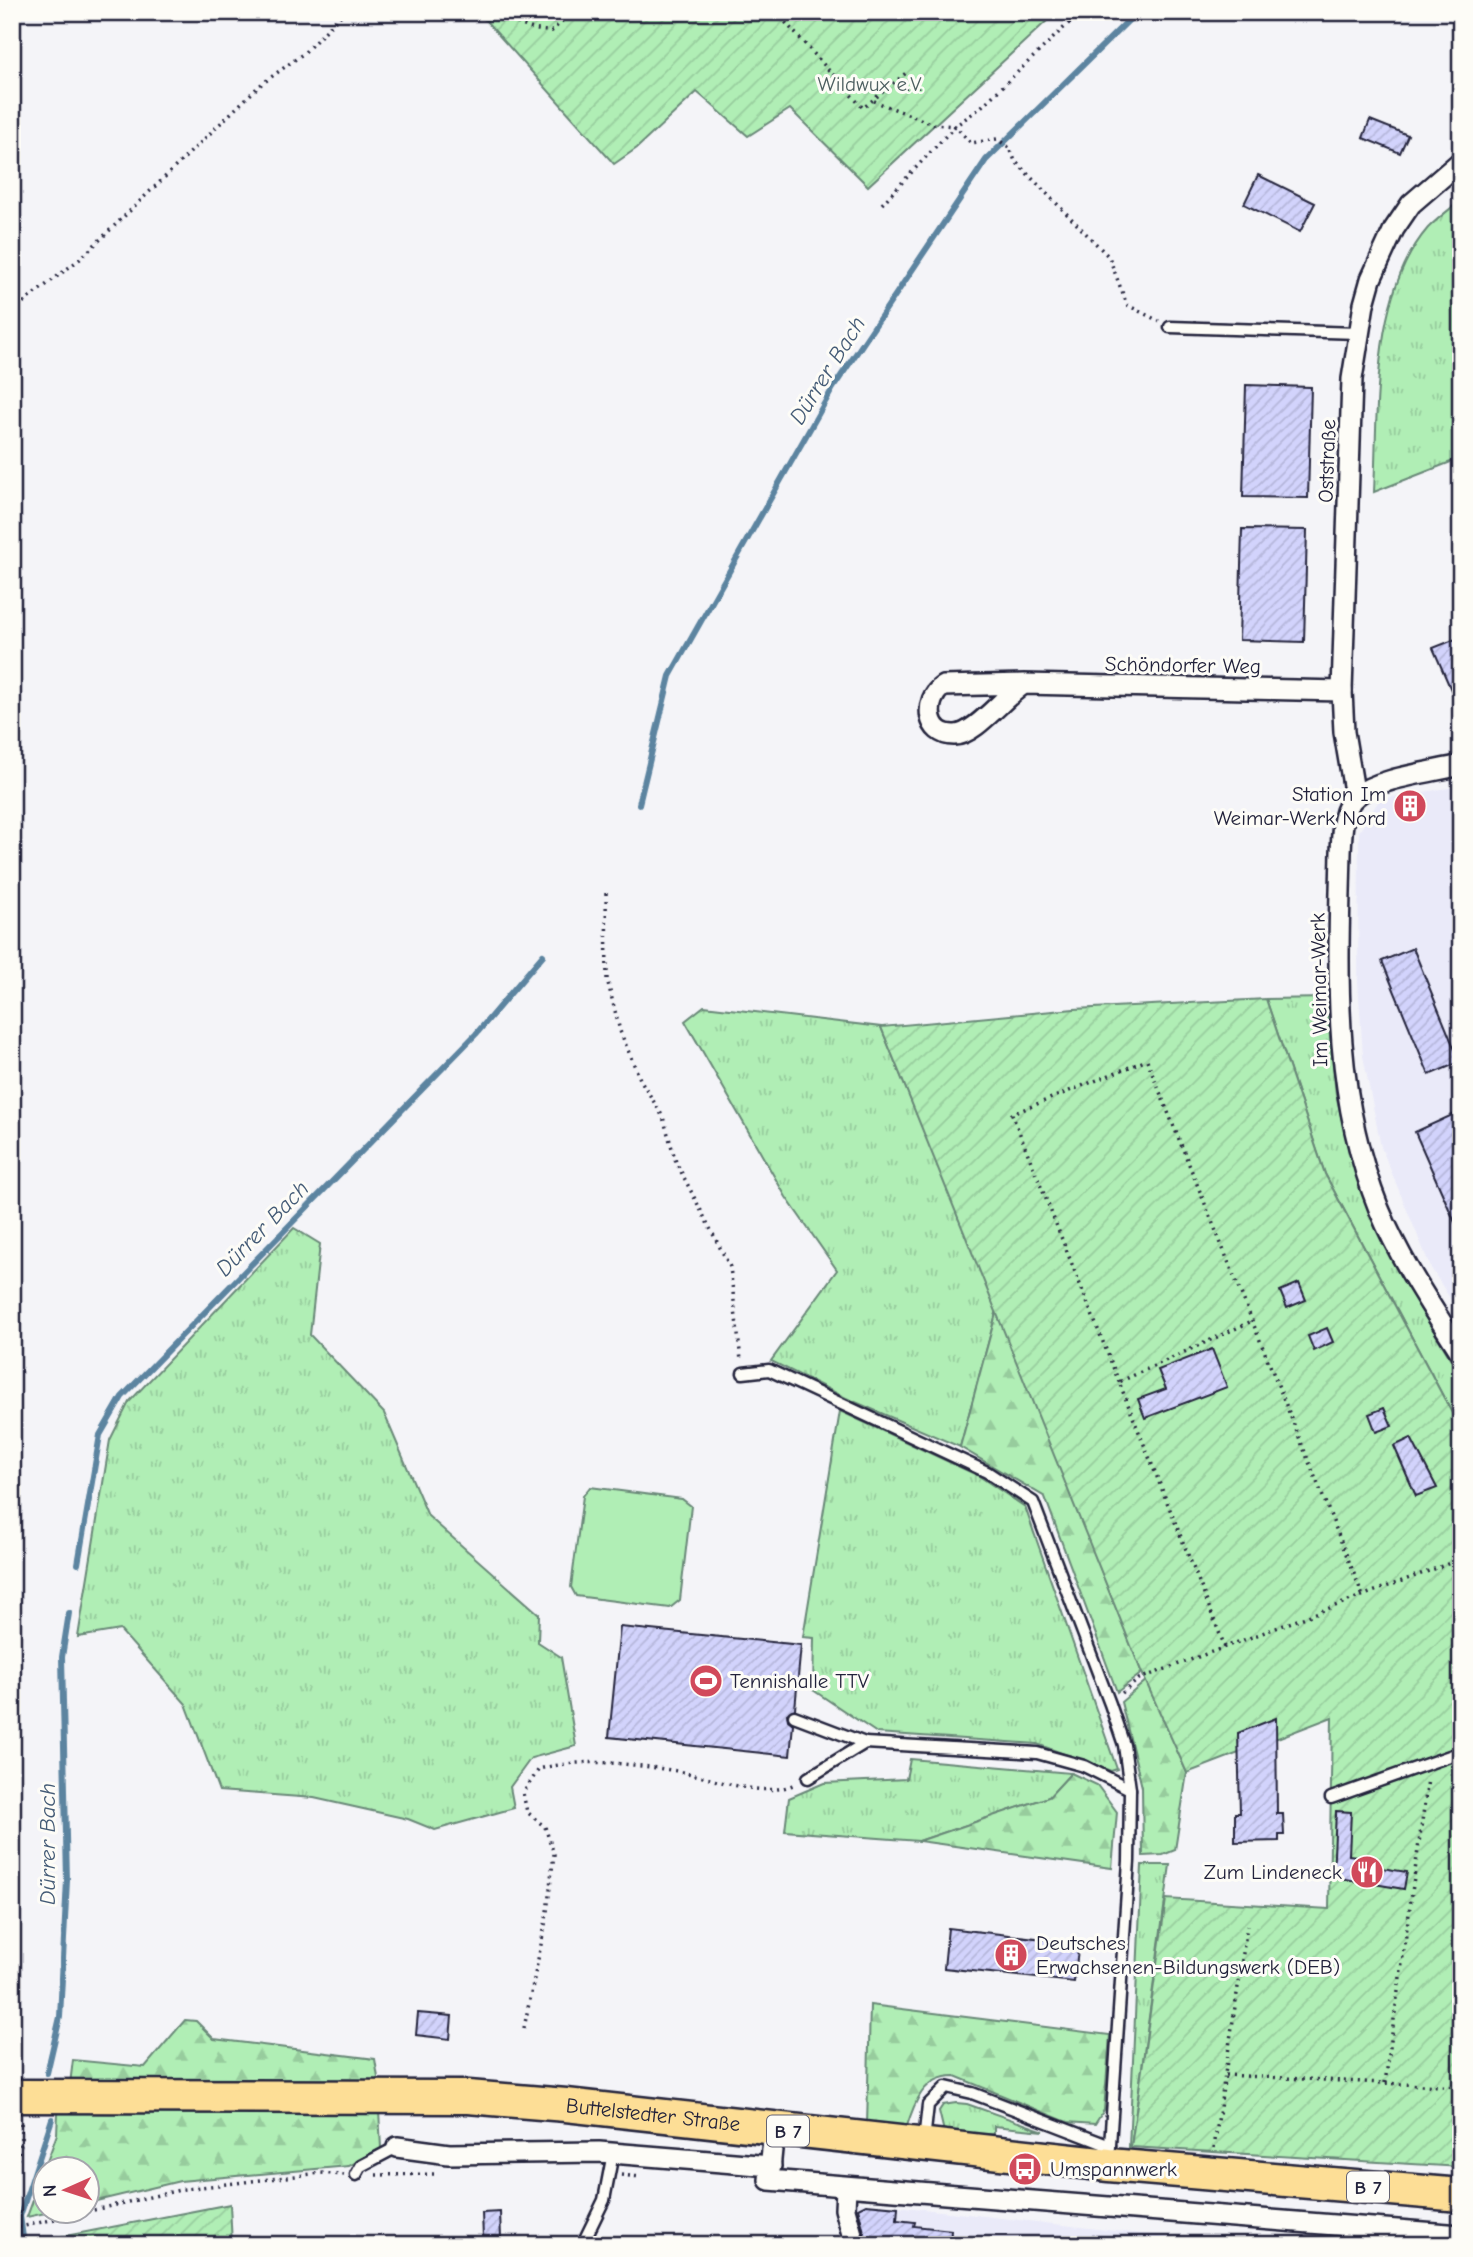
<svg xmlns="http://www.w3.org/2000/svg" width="1473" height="2257" font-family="'Comic Neue',sans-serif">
	<defs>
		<pattern id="grass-tufts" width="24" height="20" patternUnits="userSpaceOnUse" patternTransform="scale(1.75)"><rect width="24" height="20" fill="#b0eeb5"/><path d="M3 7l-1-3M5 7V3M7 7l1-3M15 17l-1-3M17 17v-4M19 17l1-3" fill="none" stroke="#97cc9d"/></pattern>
		<pattern id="forest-firs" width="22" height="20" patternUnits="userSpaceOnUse" patternTransform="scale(1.75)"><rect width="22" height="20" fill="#b0eeb5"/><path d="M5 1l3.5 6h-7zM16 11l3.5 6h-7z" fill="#97cc9d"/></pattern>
		<pattern id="garden-furrows" width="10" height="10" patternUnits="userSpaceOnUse" patternTransform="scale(1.75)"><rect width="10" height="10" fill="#b0eeb5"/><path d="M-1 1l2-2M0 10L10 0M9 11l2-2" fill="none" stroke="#97cc9d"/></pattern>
		<pattern id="building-hatch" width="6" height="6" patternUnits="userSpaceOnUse" patternTransform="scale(1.75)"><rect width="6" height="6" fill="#d2d3fc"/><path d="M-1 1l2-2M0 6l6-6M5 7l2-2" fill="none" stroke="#b4b5d9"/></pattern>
	</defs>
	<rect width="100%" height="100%" fill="#f4f4f8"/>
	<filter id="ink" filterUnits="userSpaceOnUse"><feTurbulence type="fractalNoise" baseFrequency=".0143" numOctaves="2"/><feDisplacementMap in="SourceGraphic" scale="14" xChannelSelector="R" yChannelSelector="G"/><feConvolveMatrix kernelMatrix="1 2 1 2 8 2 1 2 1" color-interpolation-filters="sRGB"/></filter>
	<g filter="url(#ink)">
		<g fill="#eaeaf9">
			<path d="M1461 786V1316L1431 1268 1381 1147 1363 1056 1358 982 1359 832 1380 799Z"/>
			<path d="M852 2201 1168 2237V2245H860Z"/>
		</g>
		<g fill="url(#grass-tufts)" stroke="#698878" stroke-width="2">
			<path d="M1461 200V458L1374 492C1378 410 1371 294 1428 228 1438 218 1450 209 1461 200Z"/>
			<path d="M1326 998 1336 1094 1349 1151 1375 1225 1406 1285 1461 1376V1430L1325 1174 1266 999Z"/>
			<path d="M704 1006 881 1027 997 1310 960 1447 846 1398 771 1361 837 1270 786 1197 685 1021Z"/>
			<path d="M294 1228 320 1244 310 1335 384 1413 428 1516 539 1614 538 1642 561 1657 576 1746 531 1758 510 1787 514 1808 435 1830 408 1819 314 1798 219 1791 186 1704 120 1630 78 1637 110 1440 129 1402Z"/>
			<path d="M840 1411 979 1476 1025 1507 1117 1769 1111 1771 1037 1744 877 1733 813 1690 814 1638 803 1637Z"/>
			<path d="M910 1759 1071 1773 1049 1797 919 1841 785 1831 789 1798 824 1783 906 1779Z"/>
			<path d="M1142 1865H1170L1131 2147H1129Z"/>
			<path d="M956 2103 967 2104 1044 2131 994 2126V2134L958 2136 944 2132 939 2111 943 2105Z"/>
		</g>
		<g fill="url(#forest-firs)" stroke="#698878" stroke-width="2">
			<path d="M997 1310 1142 1673 1117 1692 1045 1497 960 1447Z"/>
			<path d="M1147 1680 1187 1773 1175 1850 1163 1855 1143 1856 1142 1787 1121 1702Z"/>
			<path d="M1071 1773 1097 1785 1117 1812 1112 1868 919 1841 1049 1797Z"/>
			<path d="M870 2005 1110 2035 1104 2110 1095 2124 1067 2122 955 2076C923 2076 914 2103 906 2129L867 2126Z"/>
			<path d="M185 2020 196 2021 214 2039 375 2059 379 2084H70L73 2060 145 2067Z"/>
			<path d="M379 2111 381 2148 349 2166 180 2181 88 2203V2170H46V2212H50L27 2217 57 2134 58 2113Z"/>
		</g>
		<path fill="#b0eeb5" stroke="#698878" stroke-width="2" d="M590 1487 682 1499 691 1506 680 1600 670 1608 576 1596 571 1587 583 1496Z"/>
		<g fill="url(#garden-furrows)" stroke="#698878" stroke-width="2">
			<path d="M478 12H1043L1049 19 868 186 790 109 748 136 697 92 637 148 614 164Z"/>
			<path d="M1266 999 1325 1174 1461 1430V2167L1131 2147 1166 1899 1329 1909 1332 1717 1187 1773 1142 1673 881 1027 1074 1009Z"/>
			<path d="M230 2204 232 2245H50V2239Z"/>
		</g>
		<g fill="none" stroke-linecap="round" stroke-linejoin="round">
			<g stroke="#5c84a0" stroke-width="6">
				<path d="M639 804 670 676 833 388 986 160 1137 12"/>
				<path d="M78 1564 100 1435 122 1397 476 1034 543 955"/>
				<path d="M47 2073 60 2017 67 1880 62 1657 69 1613"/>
				<path d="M24 2245 20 2216 52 2119"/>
			</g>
		</g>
		<g fill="url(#building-hatch)" stroke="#22223b" stroke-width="2">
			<path d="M1370 120 1408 135 1400 153 1363 138Z"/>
			<path d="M1258 175 1315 203 1300 232 1244 204Z"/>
			<path d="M1246 385 1311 387 1308 498 1243 497Z"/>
			<path d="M1242 529 1307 530 1304 642 1239 640Z"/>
			<path d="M1461 637V713L1433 648Z"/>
			<path d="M1413 948 1460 1062 1429 1075 1382 961Z"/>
			<path d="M1461 1111V1236L1415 1132Z"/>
			<path d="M1299 1283 1306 1300 1287 1308 1280 1291Z"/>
			<path d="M1327 1328 1333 1342 1314 1351 1308 1336Z"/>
			<path d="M1212 1349 1227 1387 1145 1418 1138 1399 1166 1389 1158 1370Z"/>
			<path d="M1384 1408 1392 1426 1376 1432 1369 1414Z"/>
			<path d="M1411 1438 1437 1488 1416 1496 1394 1446Z"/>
			<path d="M620 1627 801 1645 795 1709 787 1714 788 1720 793 1724 790 1756 609 1737Z"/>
			<path d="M1276 1718 1277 1814H1283L1284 1835H1279V1841L1235 1842V1813H1240L1238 1733Z"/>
			<path d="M1336 1811 1351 1812 1349 1855 1357 1856 1356 1864 1407 1872 1404 1889 1333 1877Z"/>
			<path d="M948 1928 1079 1943 1074 1982 944 1968Z"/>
			<path d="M418 2013 452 2016 450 2039 416 2035Z"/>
			<path d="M866 2204 898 2207 897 2220 915 2222 914 2226 951 2230 950 2245 867 2244 858 2208Z"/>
			<path d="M500 2212 501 2238H483L482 2213Z"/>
		</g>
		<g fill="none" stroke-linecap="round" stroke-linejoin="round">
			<defs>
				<g id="lane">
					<path d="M1170 327 1358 333"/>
					<path d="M743 1373 769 1370 987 1472 1033 1502 1110 1704 1124 1745 1130 1789 1129 1861 1109 2160"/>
					<path d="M794 1716 865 1743"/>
					<path d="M808 1778 865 1743 1037 1753 1084 1766 1130 1789"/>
					<path d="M1331 1798 1461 1752"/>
					<path d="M924 2141 928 2105 946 2087 972 2093 1110 2146"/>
					<path d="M356 2175 361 2166 397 2147"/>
					<path d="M582 2245 604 2200 613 2153"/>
				</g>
				<g id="street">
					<path d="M1024 684 943 686C923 700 926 736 955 735 975 735 1004 696 1024 684L1342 691"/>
					<path d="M1461 765C1433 772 1378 778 1356 796 1341 808 1342 835 1341 852 1338 976 1332 1092 1379 1209 1400 1260 1432 1307 1461 1353"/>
					<path d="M1355 797 1344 732 1342 691 1352 379 1364 304 1371 279 1394 229 1411 204 1461 161"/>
					<path d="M774 2129 769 2180 1461 2235"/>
					<path d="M397 2147 449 2154 599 2152 771 2166"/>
					<path d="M846 2188 845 2209 855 2245"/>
				</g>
				<g id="primary">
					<path id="s1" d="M12 2096 468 2097 566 2105 1109 2165 1461 2195"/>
				</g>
			</defs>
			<use href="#lane" stroke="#22223b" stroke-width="15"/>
			<use href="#street" stroke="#22223b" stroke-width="24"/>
			<use href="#primary" stroke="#22223b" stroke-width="37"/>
			<g stroke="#22223b" stroke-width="3.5" stroke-dasharray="2 5" stroke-linecap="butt">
				<path d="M499 12C518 24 530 31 552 31L571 12"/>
				<path d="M776 12 863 108 906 73"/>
				<path d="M1069 23 1085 12"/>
				<path d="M874 101 933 124 955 126 971 143 997 139 1010 148 1015 161 1109 257 1127 305 1159 321"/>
				<path d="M882 204 955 126 980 108 1069 23 1072 13"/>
				<path d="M12 311 80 259 259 86 304 53 344 12"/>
				<path d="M606 893 607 979 620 1031 640 1079 663 1117 676 1162 730 1267 741 1360"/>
				<path d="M1119 1382 1012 1114 1147 1060 1363 1596"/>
				<path d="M1225 1647 1119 1382 1252 1321"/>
				<path d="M1122 1693 1139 1679 1461 1559"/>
				<path d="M524 2028 546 1920 554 1854 545 1827 527 1812 523 1793 539 1769C585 1757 630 1764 677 1771 713 1777 763 1801 797 1783"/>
				<path d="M1225 2075 1461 2087"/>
				<path d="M1385 2083 1428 1779"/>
				<path d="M1214 2148 1247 1926"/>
				<path d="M376 2175 439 2174"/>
				<path d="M621 2175 641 2177"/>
				<path d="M12 2180 21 2144V2122"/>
				<path d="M12 2229 184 2189 321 2173 344 2175"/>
			</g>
			<use href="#lane" stroke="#fdfcf7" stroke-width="10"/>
			<use href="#street" stroke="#fdfcf7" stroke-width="19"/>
			<use href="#primary" stroke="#fdde96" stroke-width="32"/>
		</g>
	</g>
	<defs>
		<symbol id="building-disc" viewBox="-11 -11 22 22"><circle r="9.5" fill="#d1495b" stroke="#fdfcf7"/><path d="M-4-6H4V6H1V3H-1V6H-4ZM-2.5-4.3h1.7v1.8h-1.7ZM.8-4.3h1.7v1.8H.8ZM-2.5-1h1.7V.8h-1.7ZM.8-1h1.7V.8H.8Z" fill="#fff"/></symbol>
		<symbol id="stadium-disc" viewBox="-11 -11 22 22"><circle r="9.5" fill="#d1495b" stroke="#fdfcf7"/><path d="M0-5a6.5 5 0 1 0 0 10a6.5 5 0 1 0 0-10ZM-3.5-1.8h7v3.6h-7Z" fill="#fff"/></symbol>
		<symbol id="restaurant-disc" viewBox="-11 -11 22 22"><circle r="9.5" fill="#d1495b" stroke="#fdfcf7"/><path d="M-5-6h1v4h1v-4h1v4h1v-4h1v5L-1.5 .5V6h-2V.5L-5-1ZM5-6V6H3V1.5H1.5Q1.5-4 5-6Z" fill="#fff"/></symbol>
		<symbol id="bus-disc" viewBox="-11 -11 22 22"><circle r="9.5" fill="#d1495b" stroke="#fdfcf7"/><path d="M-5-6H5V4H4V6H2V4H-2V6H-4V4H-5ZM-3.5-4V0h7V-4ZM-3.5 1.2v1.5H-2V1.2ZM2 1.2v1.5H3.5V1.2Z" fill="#fff"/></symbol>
	</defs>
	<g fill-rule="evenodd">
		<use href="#building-disc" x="1391" y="787" width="38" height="38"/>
		<use href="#stadium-disc" x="687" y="1662" width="38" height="38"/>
		<use href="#restaurant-disc" x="1348" y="1853" width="38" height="38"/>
		<use href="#building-disc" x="992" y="1936" width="38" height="38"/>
		<use href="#bus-disc" x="1006" y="2150" width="38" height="38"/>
	</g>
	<g text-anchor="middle" stroke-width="6" stroke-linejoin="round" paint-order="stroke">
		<g fill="#fdfcf7" stroke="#646373" stroke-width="2">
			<rect x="767" y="2115.5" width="42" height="31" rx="5"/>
			<rect x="1347" y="2171.5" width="42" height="31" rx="5"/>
		</g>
		<g font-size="19" font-weight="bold" fill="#22223b">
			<text x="788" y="2138">B 7</text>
			<text x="1368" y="2194">B 7</text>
		</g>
		<g font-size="21" fill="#4d5f60" stroke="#fdfcf7">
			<text x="870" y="91">Wildwux e.V.</text>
		</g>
		<g font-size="21" fill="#22223b" stroke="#fdfcf7">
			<text transform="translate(1327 461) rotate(-88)" y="7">Oststraße</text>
			<text transform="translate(1183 665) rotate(1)" y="7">Schöndorfer Weg</text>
			<text transform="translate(1319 990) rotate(-91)" y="7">Im Weimar-Werk</text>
			<text dy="7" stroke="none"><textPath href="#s1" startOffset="642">Buttelstedter Straße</textPath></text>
		</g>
		<g font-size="21" fill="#22223b" stroke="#fdfcf7" text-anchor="start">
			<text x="1386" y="801" text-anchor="end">Station Im<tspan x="1386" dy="24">Weimar-Werk Nord</tspan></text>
			<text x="730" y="1688">Tennishalle TTV</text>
			<text x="1342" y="1879" text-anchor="end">Zum Lindeneck</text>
			<text x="1036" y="1950">Deutsches<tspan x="1036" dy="24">Erwachsenen-Bildungswerk (DEB)</tspan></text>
			<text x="1050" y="2176">Umspannwerk</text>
		</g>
		<g font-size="23" font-style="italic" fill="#445b76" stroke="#fdfcf7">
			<text transform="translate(827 370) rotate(-58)" y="8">Dürrer Bach</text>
			<text transform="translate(262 1228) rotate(-46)" y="8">Dürrer Bach</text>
			<text transform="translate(47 1844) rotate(-90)" y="8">Dürrer Bach</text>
		</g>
	</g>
	<rect width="1473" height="2257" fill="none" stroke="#fdfcf7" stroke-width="42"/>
	<rect x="21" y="21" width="1431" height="2215" fill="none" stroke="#22223b" stroke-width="2.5" filter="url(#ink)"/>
	<g transform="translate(66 2190) rotate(267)"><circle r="33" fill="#fdfcf7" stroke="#a5a5ac" stroke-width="2"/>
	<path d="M0-5L12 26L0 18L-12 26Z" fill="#d1495b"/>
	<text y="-10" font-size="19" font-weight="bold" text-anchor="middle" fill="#22223b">N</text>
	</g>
</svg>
